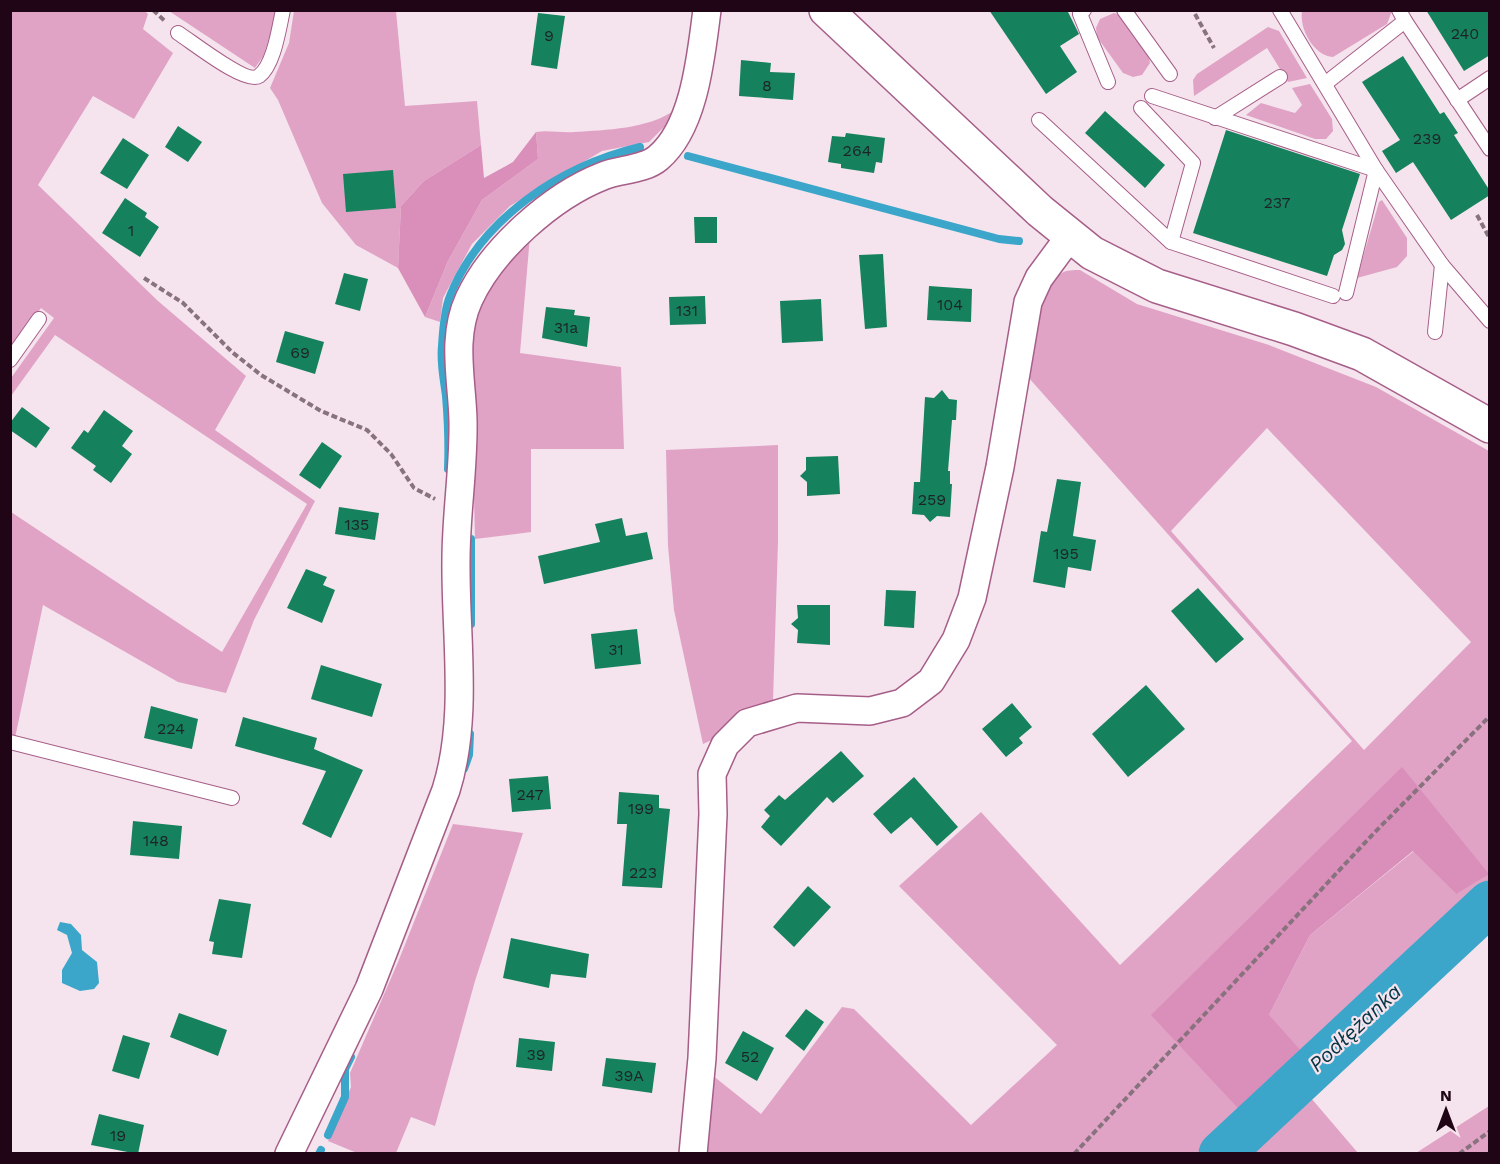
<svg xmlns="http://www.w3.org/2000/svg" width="1500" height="1164" font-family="'Work Sans',sans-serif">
	<rect width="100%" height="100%" fill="#f5e4ed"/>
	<g fill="#e0a3c6" fill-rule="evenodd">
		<path d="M11 11H145L148 14 143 29 173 53 134 119 93 96 38 185 158 301 246 376 215 430 315 501 254 620 226 693 178 682 43 605 15 738 11 737V512L222 652 307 504 55 335 11 396V378L54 318 41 308 11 351Z"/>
		<path d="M169 11H277L264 55 255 68Z"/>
		<path d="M294 11H396L405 106 477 101 481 145 424 181 401 206 398 268 356 245 322 203 278 100 270 88 289 43Z"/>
		<path d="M1392 11 1387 24 1333 57C1314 56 1299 29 1302 11Z"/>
		<path d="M1114 13C1127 15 1149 50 1150 63L1142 75 1133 77 1123 73 1097 37 1096 28 1100 19Z"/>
		<path d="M1268 27 1279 31 1307 78 1288 82 1267 48 1194 96 1193 80 1197 74Z"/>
		<path d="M1310 84 1332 119 1333 131 1326 139H1315L1246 115 1261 103 1295 113 1302 105 1292 88Z"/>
		<path d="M675 110 664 127 649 142 602 151 510 206 472 244 443 298 440 322 425 317 448 261 482 200 538 159 536 132C549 130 561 133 574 132 606 130 648 129 675 110Z"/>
		<path d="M1382 200 1407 238V256L1397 267 1357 278 1379 202Z"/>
		<path d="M530 236 520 353 621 367 624 449H531V532L475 539 470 329 489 286Z"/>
		<path d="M1080 270 1137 304 1269 345 1376 387 1489 451V920L1305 1091 1358 1153 705 1154 712 1075 761 1114 842 1007 854 1009 971 1125 1057 1045 899 886 981 812 1120 965 1352 741 1028 377C1033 348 1034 289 1062 273 1066 270 1074 270 1080 270ZM1267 428 1471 642 1364 750 1171 531ZM1402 768 1456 894 1414 851 1310 935 1269 1015H1152Z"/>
		<path d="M778 445V542L773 701 741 713 716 738 703 744 674 610 668 546 666 450Z"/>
		<path d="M453 824 523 833 475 981 435 1126 411 1117 396 1153H357L328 1141 351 1087 350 1073 398 962Z"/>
		<path d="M1489 1106V1153H1416Z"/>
	</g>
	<g fill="#da8eba">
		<path d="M536 132 538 159 482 200 448 261 425 317 398 268 401 206 424 181 481 145 484 178 513 162Z"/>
		<path d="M1402 767 1489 874 1456 894 1413 851 1310 935 1269 1015 1310 1061 1250 1121 1151 1015Z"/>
	</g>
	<path fill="#3ba6ca" d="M60 922 71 924 81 935 82 950 97 962 99 983 94 989 80 991 62 983V970L72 953 67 935 57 930Z"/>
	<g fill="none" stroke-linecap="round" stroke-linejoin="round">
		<g stroke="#3ba6ca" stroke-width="8">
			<path d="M688 156 999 239 1019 241"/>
			<path d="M448 469C449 444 448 420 446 396 444 380 440 362 442 346 443 331 444 310 450 296 481 218 561 166 640 147"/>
			<path d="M471 624V539"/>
			<path d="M464 769 469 755 470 734"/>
			<path d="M328 1135 345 1097V1069L351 1057"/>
			<path d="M319 1154 321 1150"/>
		</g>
		<path stroke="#3ba6ca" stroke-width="45" d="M1221 1154 1490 903"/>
	</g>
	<g fill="#16815d">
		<path d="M989 10H1067L1079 34 1060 46 1077 72 1046 94Z"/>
		<path d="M1426 10H1490V55L1464 71Z"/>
		<path d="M538 13 565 16 557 69 531 65Z"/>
		<path d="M1403 56 1440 114 1444 112 1458 133 1454 135 1490 191V195L1451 220 1413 162 1396 173 1382 151 1400 140 1362 82Z"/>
		<path d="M741 60 771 63 770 72 795 73 793 100 739 96Z"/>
		<path d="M1105 111 1165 165 1145 188 1085 133Z"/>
		<path d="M178 126 202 142 188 162 165 147Z"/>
		<path d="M1226 130 1360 174 1342 230 1345 244 1342 250 1334 255 1327 276 1193 233Z"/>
		<path d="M846 133 885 138 882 163 876 162 874 173 841 168V164L828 162 832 136 845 137Z"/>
		<path d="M123 138 149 155 127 189 100 173Z"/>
		<path d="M393 170 396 208 346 212 343 174Z"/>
		<path d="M125 198 147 213 145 217 159 227 140 257 102 233Z"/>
		<path d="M694 217H717V243H695Z"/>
		<path d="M883 254 887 327 865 329 859 255Z"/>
		<path d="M344 273 368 279 360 311 335 304Z"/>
		<path d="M929 286 972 289 971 322 927 320Z"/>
		<path d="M705 296 706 324 670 325 669 297Z"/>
		<path d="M821 299 823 341 782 343 780 301Z"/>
		<path d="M546 307 575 310 574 315 590 317 587 347 542 338Z"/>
		<path d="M285 331 324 342 315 374 276 362Z"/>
		<path d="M942 390 949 399 957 400 956 420H952L948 471H950V484H952L950 517 937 516 930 522 924 515 912 514 914 482H920L925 397 934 398Z"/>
		<path d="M22 407 50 428 36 448 10 430V423Z"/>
		<path d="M104 410 133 431 122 446 132 454 111 483 93 470 96 466 71 448 84 430 88 433Z"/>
		<path d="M322 442 342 456 320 489 299 475Z"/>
		<path d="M838 456 840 494 807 496V482L800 476 806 470V457Z"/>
		<path d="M1057 479 1081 482 1073 536 1096 540 1091 571 1068 567 1065 588 1033 582 1041 531 1047 532Z"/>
		<path d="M339 507 379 513 375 540 335 534Z"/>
		<path d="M622 518 626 536 647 532 653 559 544 584 538 556 600 542 595 524Z"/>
		<path d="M306 569 327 577 323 585 335 590 322 623 287 608Z"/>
		<path d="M1198 588 1244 639 1216 663 1171 611Z"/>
		<path d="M886 590 916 591 914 628 884 626Z"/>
		<path d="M797 605H830V645L797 643 798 630 791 624 798 618Z"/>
		<path d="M637 629 641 664 595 669 591 634Z"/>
		<path d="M321 665 382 684 372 717 311 699Z"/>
		<path d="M1146 685 1185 729 1128 777 1092 734Z"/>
		<path d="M1012 703 1032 727 1019 738 1023 743 1006 757 982 729Z"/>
		<path d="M151 706 198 719 192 749 144 738Z"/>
		<path d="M243 717 317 738 314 749 363 770 331 838 302 824 326 771 235 746Z"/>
		<path d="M841 751 864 776 833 803 827 797 781 846 761 827 770 816 764 810 779 795 785 800Z"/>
		<path d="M548 776 551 809 512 812 509 779Z"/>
		<path d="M914 777 958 827 937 846 911 817 891 834 873 814Z"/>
		<path d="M619 792 659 795V808L670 809 662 888 622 886 627 824H617Z"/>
		<path d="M133 821 182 826 179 859 130 855Z"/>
		<path d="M808 886 831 907 794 947 773 927Z"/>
		<path d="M219 899 251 904 242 958 212 954 214 942 209 941Z"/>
		<path d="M511 938 589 954 586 978 551 974 549 988 503 978Z"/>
		<path d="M806 1009 824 1022 804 1051 785 1036Z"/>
		<path d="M179 1013 227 1030 218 1056 170 1037Z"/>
		<path d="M743 1031 774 1048 757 1081 725 1063Z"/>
		<path d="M123 1035 150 1043 139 1079 112 1071Z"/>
		<path d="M519 1038 555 1042 552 1071 516 1067Z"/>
		<path d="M606 1058 656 1063 652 1093 602 1086Z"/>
		<path d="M99 1114 144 1125 138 1154 91 1145Z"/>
	</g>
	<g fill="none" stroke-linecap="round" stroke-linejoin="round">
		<defs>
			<g id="service">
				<path d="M1084 10 1080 14 1108 82"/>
				<path d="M1124 10 1170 74"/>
				<path d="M1280 10 1376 170 1442 265 1490 321"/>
				<path d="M1405 21 1490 149"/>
				<path d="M178 33C191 41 246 85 259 76 274 65 279 28 283 10"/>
				<path d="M1326 83 1405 21 1399 10"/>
				<path d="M1152 96 1376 170 1346 293"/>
				<path d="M1457 100 1490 78"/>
				<path d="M1215 118 1280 77"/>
				<path d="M1039 120 1171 242 1193 163 1141 108"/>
				<path d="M1171 242 1333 296"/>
				<path d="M1435 332 1442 265"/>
				<path d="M10 360 39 319"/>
				<path d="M10 742 232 798"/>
			</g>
			<g id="minor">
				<path d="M289 1154 369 989 446 790C469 717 455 635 456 560 456 513 464 467 463 420 462 380 451 338 469 299 492 249 552 196 603 176 619 169 644 170 658 158 695 127 701 55 707 10"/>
				<path d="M693 1154 702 1058 713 814 712 774 725 745 747 723 797 708 870 711 902 703 931 681 956 640 972 598 1000 467 1028 302 1039 278 1070 236"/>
			</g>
			<path id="tertiary" d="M826 10 1040 211 1092 253 1157 286 1294 329 1362 354 1490 426"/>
		</defs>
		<use href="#service" stroke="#a65e89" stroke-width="16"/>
		<use href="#minor" stroke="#a65e89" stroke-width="30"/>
		<use href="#tertiary" stroke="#a65e89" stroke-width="36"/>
		<g stroke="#87727e" stroke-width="4" stroke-dasharray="6 3" stroke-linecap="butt">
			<path d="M153 10 166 22"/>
			<path d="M1195 14 1214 48"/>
			<path d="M1477 215 1490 239"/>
			<path d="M144 278 183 303 232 352 261 375 321 411 367 430 391 454 414 488 435 499"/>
			<path d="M1074 1154 1375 832 1490 716"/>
			<path d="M1459 1154 1490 1131"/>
		</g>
		<use href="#service" stroke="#fff" stroke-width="14"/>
		<use href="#minor" stroke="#fff" stroke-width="27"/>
		<use href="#tertiary" stroke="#fff" stroke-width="33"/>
	</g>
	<g text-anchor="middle" stroke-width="4.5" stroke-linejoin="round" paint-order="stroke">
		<g font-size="16" fill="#1d2427">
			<text x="1465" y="39">240</text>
			<text x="549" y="41">9</text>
			<text x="767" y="91">8</text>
			<text x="1427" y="144">239</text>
			<text x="857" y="156">264</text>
			<text x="1277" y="208">237</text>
			<text x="131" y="236">1</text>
			<text x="950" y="310">104</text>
			<text x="687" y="316">131</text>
			<text x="566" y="333">31a</text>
			<text x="300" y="358">69</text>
			<text x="932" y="505">259</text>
			<text x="357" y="530">135</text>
			<text x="1066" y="559">195</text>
			<text x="616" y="655">31</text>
			<text x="171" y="734">224</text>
			<text x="530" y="800">247</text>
			<text x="641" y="814">199</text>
			<text x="156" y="846">148</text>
			<text x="643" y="878">223</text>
			<text x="536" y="1060">39</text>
			<text x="750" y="1062">52</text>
			<text x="629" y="1081">39A</text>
			<text x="118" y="1141">19</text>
		</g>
		<g font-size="21" font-style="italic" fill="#043544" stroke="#f5e4ed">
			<text transform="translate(1355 1028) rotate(-43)" y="7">Podłężanka</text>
		</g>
	</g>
	<rect width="1500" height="1164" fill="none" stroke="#1f0515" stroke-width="24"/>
	<g transform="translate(1446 1110)" stroke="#f5e4ed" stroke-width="4.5" paint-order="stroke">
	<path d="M0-4.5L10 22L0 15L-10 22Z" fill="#1f0515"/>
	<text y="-9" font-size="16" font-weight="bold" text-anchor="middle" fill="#1f0515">N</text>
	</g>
</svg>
